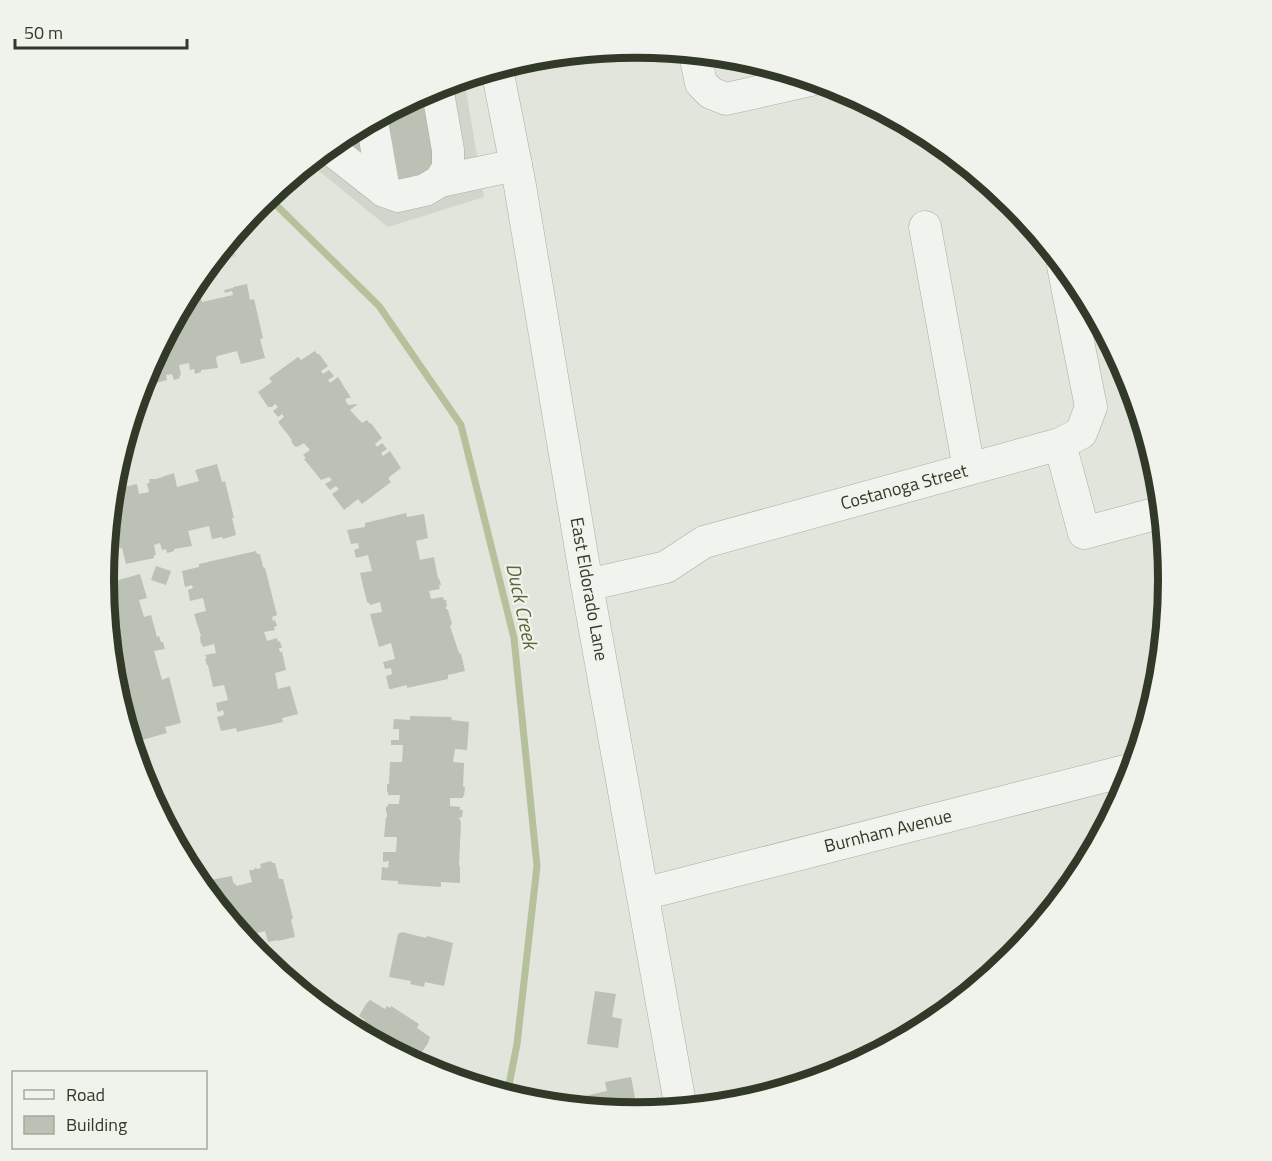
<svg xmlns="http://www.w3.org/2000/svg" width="1272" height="1161" font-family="'Titillium Web',sans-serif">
	<rect width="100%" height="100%" fill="#e1e5dc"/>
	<g fill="#d1d5cb">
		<path d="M464 79 484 197 388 227 309 163 340 138 433 88Z"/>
		<path d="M226 245 237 256 212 262Z"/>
	</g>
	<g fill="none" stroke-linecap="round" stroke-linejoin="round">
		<path stroke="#b5c19b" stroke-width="7" d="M268 197 379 306 461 425 514 638 537 866 517 1044 507 1095"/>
	</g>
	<g fill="#bbc1b4">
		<path d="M425 92 439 164 401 188 387 113Z"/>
		<path d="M357 129 364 165 340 138Z"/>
		<path d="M247 284 250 300 254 299 263 338 260 339 265 358 241 364 237 351 217 356 216 359 218 368 201 370V372L195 374 194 369 190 370 189 363 179 365 181 375 179 376 180 378 174 380 172 374 166 375 167 380 152 384 150 371 147 372 186 298 200 295 202 302 233 295 232 291 225 293 224 290 233 288V287Z"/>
		<path d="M315 351 317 354H319L328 366 321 371 323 374 329 370 334 376 328 380 330 383 338 377 351 398H347L345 400 348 405 358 404 350 410 362 423 367 420 370 424 371 423 382 438 375 444 377 447 382 443 387 449 381 453 383 456 390 451 401 468 388 478 391 482 362 504 358 499 344 510 332 494 339 489 336 486 330 490 325 484 332 480 329 477 321 480 304 459 306 458 303 455 310 450 304 443 297 447 296 446 295 447 291 441 292 440 278 422 284 417 282 414 278 417 273 411 278 407 275 404 272 407H268L258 392 272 382 269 378 298 357 301 360Z"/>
		<path d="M217 464 222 482 225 481 234 518H232L236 535 223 539 222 537 212 539 209 526 188 531 192 546 174 549V551L167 553 166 549 162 550 160 543 154 545 156 555H154V558L126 564 122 548 106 551 112 490 137 484 139 494 149 492 147 484 150 482 149 479H156L174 473 177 487 199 481 195 470Z"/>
		<path d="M406 513 407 517 424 514 428 538 416 541 420 560 434 557 438 579 439 578 441 585H439L440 589 429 591 431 599 443 597 444 600H446L447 606 445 608 448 610 452 624 450 626 459 653 461 654 465 671 448 675V679L407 688V685L391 689H389L386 676 392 674 391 668 385 669 383 662 395 659 391 643 379 647 370 614 382 612 380 602 370 605 369 603 367 602 360 573 372 571 368 555 356 558 354 550 359 548 358 543 351 544 347 530 365 527V523Z"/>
		<path d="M256 551 257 554H260L263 567 265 568 277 615 272 617 273 621 275 620 277 626 274 627 275 630 264 632 267 641 277 638 278 642 280 641 282 648H279L280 652H282L286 670 275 673 278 689 290 686 298 714 282 718 283 722 237 732 236 728 221 731 217 717 224 715 223 710 218 712 216 703 228 700 224 685 213 687 208 665H207L205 659 207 658 205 655 216 653 214 644 203 647 202 644H201L200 637 201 636 194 614 206 611 203 598 190 601 188 590 193 588 192 585 185 587 182 571 199 567V564Z"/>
		<path d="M156 566 171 571 166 585 151 580Z"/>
		<path d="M140 574 147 598 139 600 144 617 151 615 157 637 159 636 161 642H163L165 649 154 651 162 680 169 677 181 723 165 727 167 733 131 743 114 684 104 584Z"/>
		<path d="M410 716 451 717 452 720 469 722 467 750 455 749 453 762 464 763 463 787H465L464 796H463V798H450V806L460 807V810H463L462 817 459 818 461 822 459 865 460 867V883L441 882V887L398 884V881L381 880 382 867 388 868 389 861 383 862V852H396L397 837H384L386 817H387V813L386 812V807L388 806V804H399L400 795H388V792H387V784H389L390 762H402L403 745H391V740H399V729H393L394 719 410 720Z"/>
		<path d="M271 861 272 863H275L279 879H283L293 918 291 920 295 937 278 941V940L268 942 265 931 250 935 253 946 251 947 203 888 206 886 205 881 232 876 233 882 237 886 252 882 249 870H254V868L259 869 261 867 260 864Z"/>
		<path d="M402 932 426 938 427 936 453 943 444 986 425 982 424 987 410 984 411 981 389 977 398 934Z"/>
		<path d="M595 991 616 994 612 1017 622 1019 618 1048 587 1044Z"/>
		<path d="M370 1000 385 1009 387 1006 390 1008 391 1006 419 1024 417 1028 430 1037 428 1043 420 1055 412 1051V1053L418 1057 414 1063 351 1029 354 1023 360 1027 365 1020 359 1016 366 1004Z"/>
		<path d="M631 1077 638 1113 578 1107 576 1098 607 1091 605 1082Z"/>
		<path d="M793 1082 794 1086 757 1098 755 1090Z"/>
	</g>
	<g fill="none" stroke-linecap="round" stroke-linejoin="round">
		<defs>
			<g id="minor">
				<path d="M695 54 701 83 711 93 726 99 811 80"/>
				<path d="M497 69 520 186 587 585 681 1109"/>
				<path d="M372 121 384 191"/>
				<path d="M328 147 384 191 398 196 425 190 440 181 448 168V150L437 87"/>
				<path d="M440 181 516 165"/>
				<path d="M925 227 969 469"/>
				<path d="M1060 444 1084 533 1162 512"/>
				<path d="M587 585 666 567 704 542 1060 444 1081 433 1091 407 1063 266"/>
				<path d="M643 894 1133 769"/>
			</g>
		</defs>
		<use href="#minor" stroke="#a9aea2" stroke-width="33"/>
		<use href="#minor" stroke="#f1f3ee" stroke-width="32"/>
	</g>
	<g text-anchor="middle" stroke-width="4.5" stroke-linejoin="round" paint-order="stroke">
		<g font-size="18" fill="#313928" stroke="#f0f3eb">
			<text transform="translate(904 487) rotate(-15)" y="6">Costanoga Street</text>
			<text transform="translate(589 589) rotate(80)" y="6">East Eldorado Lane</text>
			<text transform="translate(888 831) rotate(-14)" y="6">Burnham Avenue</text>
		</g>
		<g font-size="20" font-style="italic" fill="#566837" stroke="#f0f3eb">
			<text transform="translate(522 606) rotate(78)" y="7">Duck Creek</text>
		</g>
	</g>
	<path d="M0 0H1272V1161H0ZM114 580a522 522 0 1 1 1044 0a522 522 0 1 1-1044 0Z" fill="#f0f3eb" fill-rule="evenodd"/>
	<path fill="none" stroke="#313928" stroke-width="8" d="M114 580a522 522 0 1 1 1044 0a522 522 0 1 1-1044 0Z"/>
	<rect x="12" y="1071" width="195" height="78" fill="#f0f3eb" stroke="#a4a99d" stroke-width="1.5"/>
	<rect x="24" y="1090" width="30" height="9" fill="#f1f3ee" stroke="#a4a99d" stroke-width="1.5"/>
	<text x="66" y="1101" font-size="18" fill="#313928">Road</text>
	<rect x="24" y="1116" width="30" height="18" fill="#bbc1b4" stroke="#a4a99d" stroke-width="1.5"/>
	<text x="66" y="1131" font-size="18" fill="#313928">Building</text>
	<path d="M15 39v9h172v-9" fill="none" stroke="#313928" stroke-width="3"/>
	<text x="24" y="39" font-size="18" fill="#313928" stroke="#f0f3eb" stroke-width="4.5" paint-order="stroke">50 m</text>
</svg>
